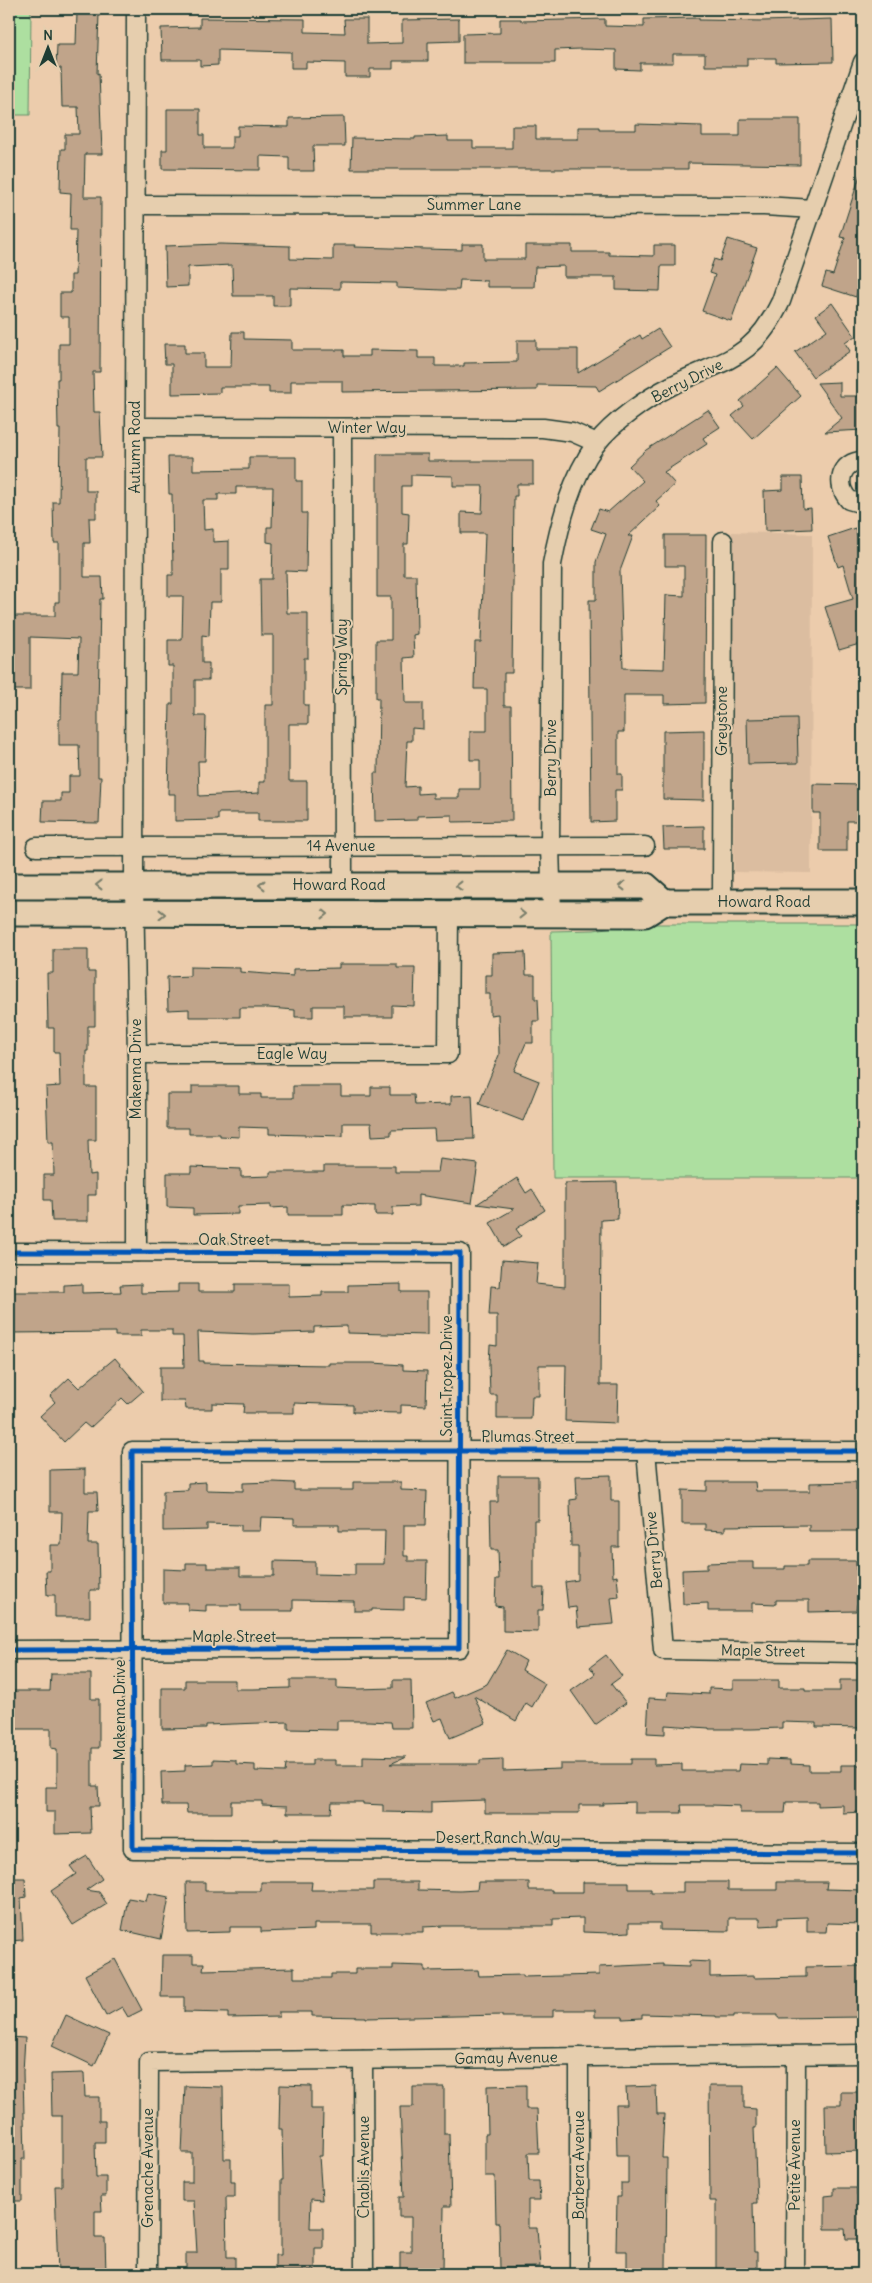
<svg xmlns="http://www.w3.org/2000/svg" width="872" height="2283" font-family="Delius,sans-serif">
	<rect width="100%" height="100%" fill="#ecccac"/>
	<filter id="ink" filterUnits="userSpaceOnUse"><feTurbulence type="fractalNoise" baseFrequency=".02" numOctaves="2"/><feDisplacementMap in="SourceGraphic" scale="10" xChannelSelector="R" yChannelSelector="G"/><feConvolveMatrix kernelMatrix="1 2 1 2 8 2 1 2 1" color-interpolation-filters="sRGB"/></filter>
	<g filter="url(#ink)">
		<path fill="#dbbda0" d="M732 532 812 534 811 873 734 872Z"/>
		<g fill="#addfa0" stroke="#668e6a">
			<path d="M9 9H31L30 115H9Z"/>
			<path d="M631 924H863V1178H553L551 931 594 930Z"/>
		</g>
		<g fill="#c0a48a" stroke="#1f3d34" fill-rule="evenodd">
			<path d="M77 12 99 13 97 74 99 73 102 154H85L84 197H101L100 372H93L94 412H100L102 457H86V491H96V518H89L90 543H84V577H102L103 599H100L98 711V777H101L99 823 42 822 43 801H61V793H69V776H80L79 745H59V719H61L62 672H78L79 639 30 637V690H9V616H55V602H59V543H54L53 502H59L60 429H58L57 379H59V344H69V317H60V293H71V275H75L76 230H70L71 193 60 192 61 149H65V134H79L78 107H62L61 68H56L57 45H76Z"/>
			<path d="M200 18 305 19V32L345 33 344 19H367V44L402 43V20L459 19V41L428 42V61H393V69H370V77H345V63L306 62V68H291V52L218 50V65L200 66V60H162L161 28 200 27Z"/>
			<path d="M699 18V20L763 21 832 19 833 62 776 63V58H747V66H705V54H673V63H640V70L616 69V50L580 49 555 50V63H463V34L500 33V19H521V21L605 19V26L644 27V19Z"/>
			<path d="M167 109H200V135H204V148H232V136H238V126L289 127V118L344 117 345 146H313L314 171H289V157L260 156V170L162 169V150H167Z"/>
			<path d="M740 119H800V165L688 163V169H351L352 138 415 139V137L448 136V141H473V148H512V126H536V139H578V127H599V130H636V124L702 126V136H740Z"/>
			<path d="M860 175H863V272L856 297 822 286 826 273 833 275 845 238 840 237Z"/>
			<path d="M728 239 757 248 731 321 702 311 715 275 709 273 714 259 720 261Z"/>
			<path d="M220 244 290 246V259L333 260V245H355L354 247 462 250V244H483V259H525V245H572V252H609V255L654 256V245H675V266H661L660 291 616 290V277H564V266L535 267 534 287H487V281L460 280 459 290H442L397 288V283L340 282V289L290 288V306H273V296H233L232 265 188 267V286L166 287 165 246Z"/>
			<path d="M832 303 855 336 845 343 850 351 813 377 795 352 827 330 816 315Z"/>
			<path d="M658 329 670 347 599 391 596 386 537 385V390L342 392V381H291V393H269V387H220V393L172 394V364H165L164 344H185V353H204V367H231L232 332H244V339L292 340V350H344V356H370V350L418 351V358H435V366H464V363L517 362V340H536V349H578V373L640 335 642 339Z"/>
			<path d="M777 368 801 396 753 439 732 416 744 406 740 401Z"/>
			<path d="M840 382V396H863V430L825 432 842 418 817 383Z"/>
			<path d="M708 410 720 427 703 438 707 444 664 472 675 484 656 501 660 506 628 536H633L620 571 623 668 664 669 666 595 684 596V566H665V535H706L705 703 664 704V695H624V732H618V774H622V790H615V821L591 822 589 600H596V562L606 534 591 529 599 509 608 512 643 481 629 466 646 450Z"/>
			<path d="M377 454H428V461H533V484H517V496H514L512 673H504V706H511L512 821 452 822V815L417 816V820L375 821 374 773H378L379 698H376V640H391V597H377ZM411 475 453 476V486H483L482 513 461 512V533H485L481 642H475L474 689H487V731H470V760H480V789H459V798H433V793L418 794V786L405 787 407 741H412V728L423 729V703H405L404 658 414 657 413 635 417 634 416 575H404V544H408L409 513 402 512V486H411Z"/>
			<path d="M168 457H193V470L249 469V457H296V481H302V513H307L306 572 286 571 287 613H308V658H304V705H308V724H289V781H307V821H258V813H218V820L175 821V794H168L170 704H173V666H168V640H182L183 596H168V575H173L172 494H169ZM236 487H273L272 527H267V542L273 543 272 579H260L261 635H273V705H265V782H259V793L199 796 198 761H205L206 716H195V680H209V663H202V635L209 636 210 602H221V570H229V541L213 542V529L204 530 203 500H218V494H236Z"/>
			<path d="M783 477H802L803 509 811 508 812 529 765 531 764 491 783 490Z"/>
			<path d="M855 528 863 554V643L839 650 825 607 853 599 843 565 838 567 828 537Z"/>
			<path d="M797 718 798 763 748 764 747 719Z"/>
			<path d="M704 730V800L663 799V731Z"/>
			<path d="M813 784 863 785V821H847V851H820V813H813Z"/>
			<path d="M704 826V849H664L663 827Z"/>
			<path d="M53 949H88V972H95V1026H88V1051H86V1087H96V1140H88L89 1175 96 1174V1195H88V1221H52L51 1200H44V1175H54L53 1142H48L46 1087 60 1086 59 1052H54V1028H48L47 973H53Z"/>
			<path d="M525 952 526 975H535V999H538L539 1021H533V1043H526L514 1071 539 1081 523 1121 479 1104 499 1055 498 1014 490 1015V994H485V975H492V953Z"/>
			<path d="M339 964H397V968H415L414 1006 392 1005V1017H344V1006H313V1017H295V1010L269 1008H240V1017H189V1009L168 1010 167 977 190 976V967L240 968V972L293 976V969L339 968Z"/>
			<path d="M192 1086H239V1094H261V1098H293V1086H341V1096H371V1087H390V1095H414L415 1105 451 1104V1096L472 1095 474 1139 435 1140 434 1129 391 1130V1135L372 1136 371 1123H343V1136L269 1134V1128L239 1127V1137L220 1136V1134H189V1128H167V1094H192Z"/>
			<path d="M440 1159 478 1164 472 1203 418 1195V1206L393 1207V1215H375V1206L343 1205V1215H288V1207L271 1208V1205L238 1206V1214L193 1215V1208L167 1207V1173H191V1167L241 1169V1177L270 1176V1172H324V1166H395V1172H438Z"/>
			<path d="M517 1178 526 1193 532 1189 545 1210 516 1229 521 1236 504 1247 490 1223 514 1209 477 1204Z"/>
			<path d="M617 1182 618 1219 601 1220 600 1385H618L617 1423 565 1421 566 1365H539V1396H532L531 1419H497V1395H490L489 1364 490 1345 497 1346V1315H489L491 1286 500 1287 502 1260 538 1263 536 1284 565 1287V1183Z"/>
			<path d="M82 1284V1293L121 1292 120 1285 141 1284V1293L178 1292V1284H198V1292H235V1284H289V1297L322 1296V1292H348V1285L401 1284V1292H427V1335L347 1333V1326L314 1327V1332L253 1334 198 1332 199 1361H204V1363L329 1365V1363H373L403 1365V1370L427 1371 426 1406 401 1405V1413L353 1412V1405L294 1403V1413H243L244 1404 212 1403V1409H186L185 1401H160V1367H184L183 1336H172V1330H141V1336H115V1332L9 1333V1292H64V1285Z"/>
			<path d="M115 1358 143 1391 128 1404 122 1398 90 1428 84 1423 64 1442 40 1416 55 1402 50 1396 69 1378 79 1388Z"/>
			<path d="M85 1469V1492H97L98 1511H89L88 1544H98L99 1590H90V1617H55V1595H47L46 1571H50V1545H61L62 1512H50V1470Z"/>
			<path d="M611 1475V1501H619V1547H612L613 1577 617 1576 619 1597 611 1598 614 1624 578 1627 576 1607 568 1608 565 1582 578 1580V1546H571L570 1500 577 1499 576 1476Z"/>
			<path d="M498 1476H538V1520H534V1588H544L543 1610H538V1632L503 1631V1607L495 1606 496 1579H499L498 1550H491L490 1502H498Z"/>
			<path d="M206 1482V1490L243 1491V1483L274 1482 294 1483V1490H353V1482H401V1490L427 1491 426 1525H404V1556H408V1561H427L426 1598 404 1597V1610L372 1609V1611H354V1601L293 1600V1611H241V1605H206V1611L188 1610V1603H163V1569L186 1570V1563H207V1568H240V1576H274V1561L315 1562V1574L355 1575V1564H384L385 1531H339V1525H294V1518L261 1517 260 1531H241V1525L207 1524V1530L163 1531V1491L188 1490V1483Z"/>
			<path d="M707 1482H755L756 1491H810V1483L856 1482V1490H863V1531H809V1525L725 1526V1531L705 1530V1524H682V1490L707 1491Z"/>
			<path d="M807 1561H856V1570H863V1604H857L856 1611 809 1612V1600H776V1604L752 1603V1611H708V1603L683 1604 682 1570 707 1569V1563L736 1562H753V1569H785V1566H807Z"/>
			<path d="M507 1650 526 1661 522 1670 545 1684 532 1707 526 1703 516 1721 474 1696 486 1723 450 1738 442 1718 434 1721 426 1703 452 1692 455 1698 487 1684Z"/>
			<path d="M606 1655 622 1676 611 1684 626 1703 595 1725 571 1691 595 1674 590 1667Z"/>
			<path d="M51 1674H91V1699H99V1748H92V1786H98L99 1806H90L91 1833 55 1834V1812H46V1787H57V1749L51 1748V1729H9V1691H50Z"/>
			<path d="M185 1680H235V1689H253L290 1688V1680H337V1688L358 1689 393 1688V1680H411L412 1728H392L391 1722 368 1721H337V1730L288 1729V1722L206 1725V1728L162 1729V1688H185Z"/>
			<path d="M733 1680H779V1688H805V1691H840V1680H861L860 1728 816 1727V1723L782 1722V1728L752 1729H709V1728L665 1725V1734L647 1733 649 1698 667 1699 668 1692 709 1694V1688L733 1689Z"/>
			<path d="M363 1756 406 1757 390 1764H480V1760L503 1759V1771L560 1769V1764H631V1759H654V1765L682 1764V1771H738L739 1764 767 1765V1759L790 1760V1764L809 1765V1771H841V1765H861L862 1812 843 1813V1805L818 1806V1802H786L785 1813H740V1806L711 1805H681L682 1813H635V1802L603 1803V1805H579V1813H485V1800L431 1802V1813L383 1812V1805L363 1804V1802H332L331 1813H287V1806L262 1805V1801H231V1813H187L186 1805H162L161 1772 185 1771V1765L213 1764V1759L236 1760V1764L255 1765V1771L285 1772 286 1765H312V1760H335V1765H363Z"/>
			<path d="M87 1856 102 1879 86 1890 99 1892 107 1904 73 1925 51 1891 76 1874 70 1866Z"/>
			<path d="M9 1878H25L26 1897 21 1898 23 1940 9 1941Z"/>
			<path d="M186 1882H205V1891H261V1882H312L311 1890H373V1882H418V1890L460 1891 477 1890 478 1882H529V1890H552V1892H583V1882H629V1889H651V1893H683V1882H728V1890H777V1882H827L826 1889 863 1890V1924L827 1923 826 1932H807V1917L778 1918V1925L760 1926V1918H729V1931L660 1930V1923H629V1932L611 1933 583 1932V1918L553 1919V1926H444L423 1927V1932H371V1924H314V1930L261 1932V1927H230V1932L187 1933Z"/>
			<path d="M148 1893 169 1897 161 1939 122 1930 128 1898 146 1901Z"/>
			<path d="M162 1955H193V1963H204L203 1970 294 1968V1978H331V1974H355V1969H393V1965L425 1966V1971L478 1970 479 1976 523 1975V1977L599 1975V1967L663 1964V1966L689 1967V1961L710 1962V1977L754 1976V1978L806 1977V1967L862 1966 863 2017 778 2018V2015H734V2017H716V2016L642 2014V2018L623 2019V2017H595V2010H553V2017H502V2015L366 2018V2017L312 2016V2012H279V2017L228 2018V2013L184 2012V1997H161Z"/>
			<path d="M115 1959 142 2010 128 2017 122 2007 106 2016 85 1975Z"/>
			<path d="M66 2015 109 2035 94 2066 52 2046Z"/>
			<path d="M9 2037 25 2038 23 2072 25 2159H22V2201H9Z"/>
			<path d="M84 2073 85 2097H99V2121H105V2142H95L96 2177H106V2196H101L102 2211H95V2238H105L106 2274H58L55 2186H62V2116H52L51 2074Z"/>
			<path d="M280 2085 311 2086V2109H323L322 2156H319L322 2200 311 2199 310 2228H323V2248H315V2271H275V2255H281V2180H283L282 2129H279Z"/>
			<path d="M526 2085V2109H537L539 2153H528L529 2181H539L540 2200H528V2228H537L540 2267 500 2268 499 2223H496L495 2176H485V2134H488L487 2086Z"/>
			<path d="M185 2086 223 2087 224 2159H231V2182H235V2197H226L227 2257H235V2271H186V2253H197L194 2201H182V2182H192V2153H182Z"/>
			<path d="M656 2086 657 2114H664L662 2158H667L666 2271H627V2251H616L617 2197H621V2183H628V2155H617L616 2105H627L626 2087Z"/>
			<path d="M709 2086H744V2108L756 2109V2128H754L757 2203H753L754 2252H757V2271L716 2270V2201H710Z"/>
			<path d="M413 2087H444V2134H449L451 2206H444L443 2271H400V2252H411V2217H399V2197H404L400 2107H413Z"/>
			<path d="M841 2092H860L861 2151 826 2152 825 2105H841Z"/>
			<path d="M834 2188H857V2195H863V2239H846L845 2229H825V2196L834 2195Z"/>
		</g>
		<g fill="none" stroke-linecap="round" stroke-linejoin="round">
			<defs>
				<g id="minor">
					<path d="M136 9 134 885 137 1054V1252"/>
					<path d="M136 205 764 206 813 209"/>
					<path d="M135 427 543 428 572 432 597 443"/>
					<path d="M342 428 343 885"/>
					<path d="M863 461C840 461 835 485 849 500L863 504"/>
					<path d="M36 847 645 846"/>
					<path d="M722 902 723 541"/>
					<path d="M552 914 550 846 552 564C560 523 571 478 596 444 613 422 647 398 671 386 725 358 752 362 781 301L863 62"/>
					<path d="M137 1054H448L449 913"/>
					<path d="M9 1252 460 1253 459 1648 9 1650"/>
					<path d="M646 1450 663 1650 863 1653"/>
					<path d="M863 1451H132L133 1849 863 1853"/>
					<path d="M579 2057V2274"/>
					<path d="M363 2060 364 2274"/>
					<path d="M148 2274 149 2062 863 2054"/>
					<path d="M795 2274 796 2055"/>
				</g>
				<g id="secondary">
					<path d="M9 886H646L664 902"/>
					<path d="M9 913 645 914 664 902H863"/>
				</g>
			</defs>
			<use href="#minor" stroke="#1f3d34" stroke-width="21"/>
			<use href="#secondary" stroke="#1f3d34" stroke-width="29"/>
			<use href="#minor" stroke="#e6ceae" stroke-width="18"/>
			<use href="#secondary" stroke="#e6ceae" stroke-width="25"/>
			<defs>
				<g id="cycleway">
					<path d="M9 1252 460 1253 459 1648 9 1650"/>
					<path d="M863 1451H132L133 1849 863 1853"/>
				</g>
			</defs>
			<use href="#cycleway" stroke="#e6ceae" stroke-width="8"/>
			<use href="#cycleway" stroke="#0057b8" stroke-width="5"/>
		</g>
		<defs><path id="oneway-chevron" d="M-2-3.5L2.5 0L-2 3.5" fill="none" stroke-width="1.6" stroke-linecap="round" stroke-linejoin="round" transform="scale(1.25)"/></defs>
		<g stroke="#797e6b">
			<use href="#oneway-chevron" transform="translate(99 885) rotate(180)"/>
			<use href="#oneway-chevron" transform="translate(262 885) rotate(180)"/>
			<use href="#oneway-chevron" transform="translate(459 886) rotate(-180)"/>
			<use href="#oneway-chevron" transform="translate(622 886) rotate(180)"/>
			<use href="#oneway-chevron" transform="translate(162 914)"/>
			<use href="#oneway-chevron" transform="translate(325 914)"/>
			<use href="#oneway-chevron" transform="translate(522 914)"/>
		</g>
	</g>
	<g text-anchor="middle" stroke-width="4" stroke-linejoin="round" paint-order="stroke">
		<g font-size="15" fill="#1f3d34" stroke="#e6ceae">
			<text x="474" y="210">Summer Lane</text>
			<text transform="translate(687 381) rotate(-27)" y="5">Berry Drive</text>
			<text x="367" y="433">Winter Way</text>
			<text transform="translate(135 447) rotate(-90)" y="5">Autumn Road</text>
			<text transform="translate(342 657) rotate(-90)" y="5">Spring Way</text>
			<text transform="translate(722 721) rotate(-90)" y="5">Greystone</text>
			<text transform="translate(551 758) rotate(-90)" y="5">Berry Drive</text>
			<text x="341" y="851">14 Avenue</text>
			<text x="339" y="890">Howard Road</text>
			<text x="764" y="907">Howard Road</text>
			<text x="292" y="1059">Eagle Way</text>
			<text transform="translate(136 1069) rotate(-90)" y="5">Makenna Drive</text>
			<text x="234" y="1245">Oak Street</text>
			<text transform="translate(447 1376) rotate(-90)" y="5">Saint Tropez Drive</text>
			<text x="528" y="1442">Plumas Street</text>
			<text transform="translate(654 1550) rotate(-95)" y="5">Berry Drive</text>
			<text x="234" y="1642">Maple Street</text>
			<text transform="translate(763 1651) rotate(1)" y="5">Maple Street</text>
			<text transform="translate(120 1710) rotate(-90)" y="5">Makenna Drive</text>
			<text x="498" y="1843">Desert Ranch Way</text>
			<text transform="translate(506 2058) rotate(-1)" y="5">Gamay Avenue</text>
			<text transform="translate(579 2165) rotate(-90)" y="5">Barbera Avenue</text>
			<text transform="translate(795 2165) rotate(-90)" y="5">Petite Avenue</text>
			<text transform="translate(364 2167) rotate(-90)" y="5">Chablis Avenue</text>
			<text transform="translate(148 2168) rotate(-90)" y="5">Grenache Avenue</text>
		</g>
	</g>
	<rect width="872" height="2283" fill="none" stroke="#e6ceae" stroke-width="30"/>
	<rect x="15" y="15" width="842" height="2253" fill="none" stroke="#1f3d34" stroke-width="2" filter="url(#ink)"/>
	<g transform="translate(48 48)" stroke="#e6ceae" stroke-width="4" paint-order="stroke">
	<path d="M0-4L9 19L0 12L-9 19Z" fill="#1f3d34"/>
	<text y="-8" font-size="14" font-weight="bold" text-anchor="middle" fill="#1f3d34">N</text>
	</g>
</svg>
